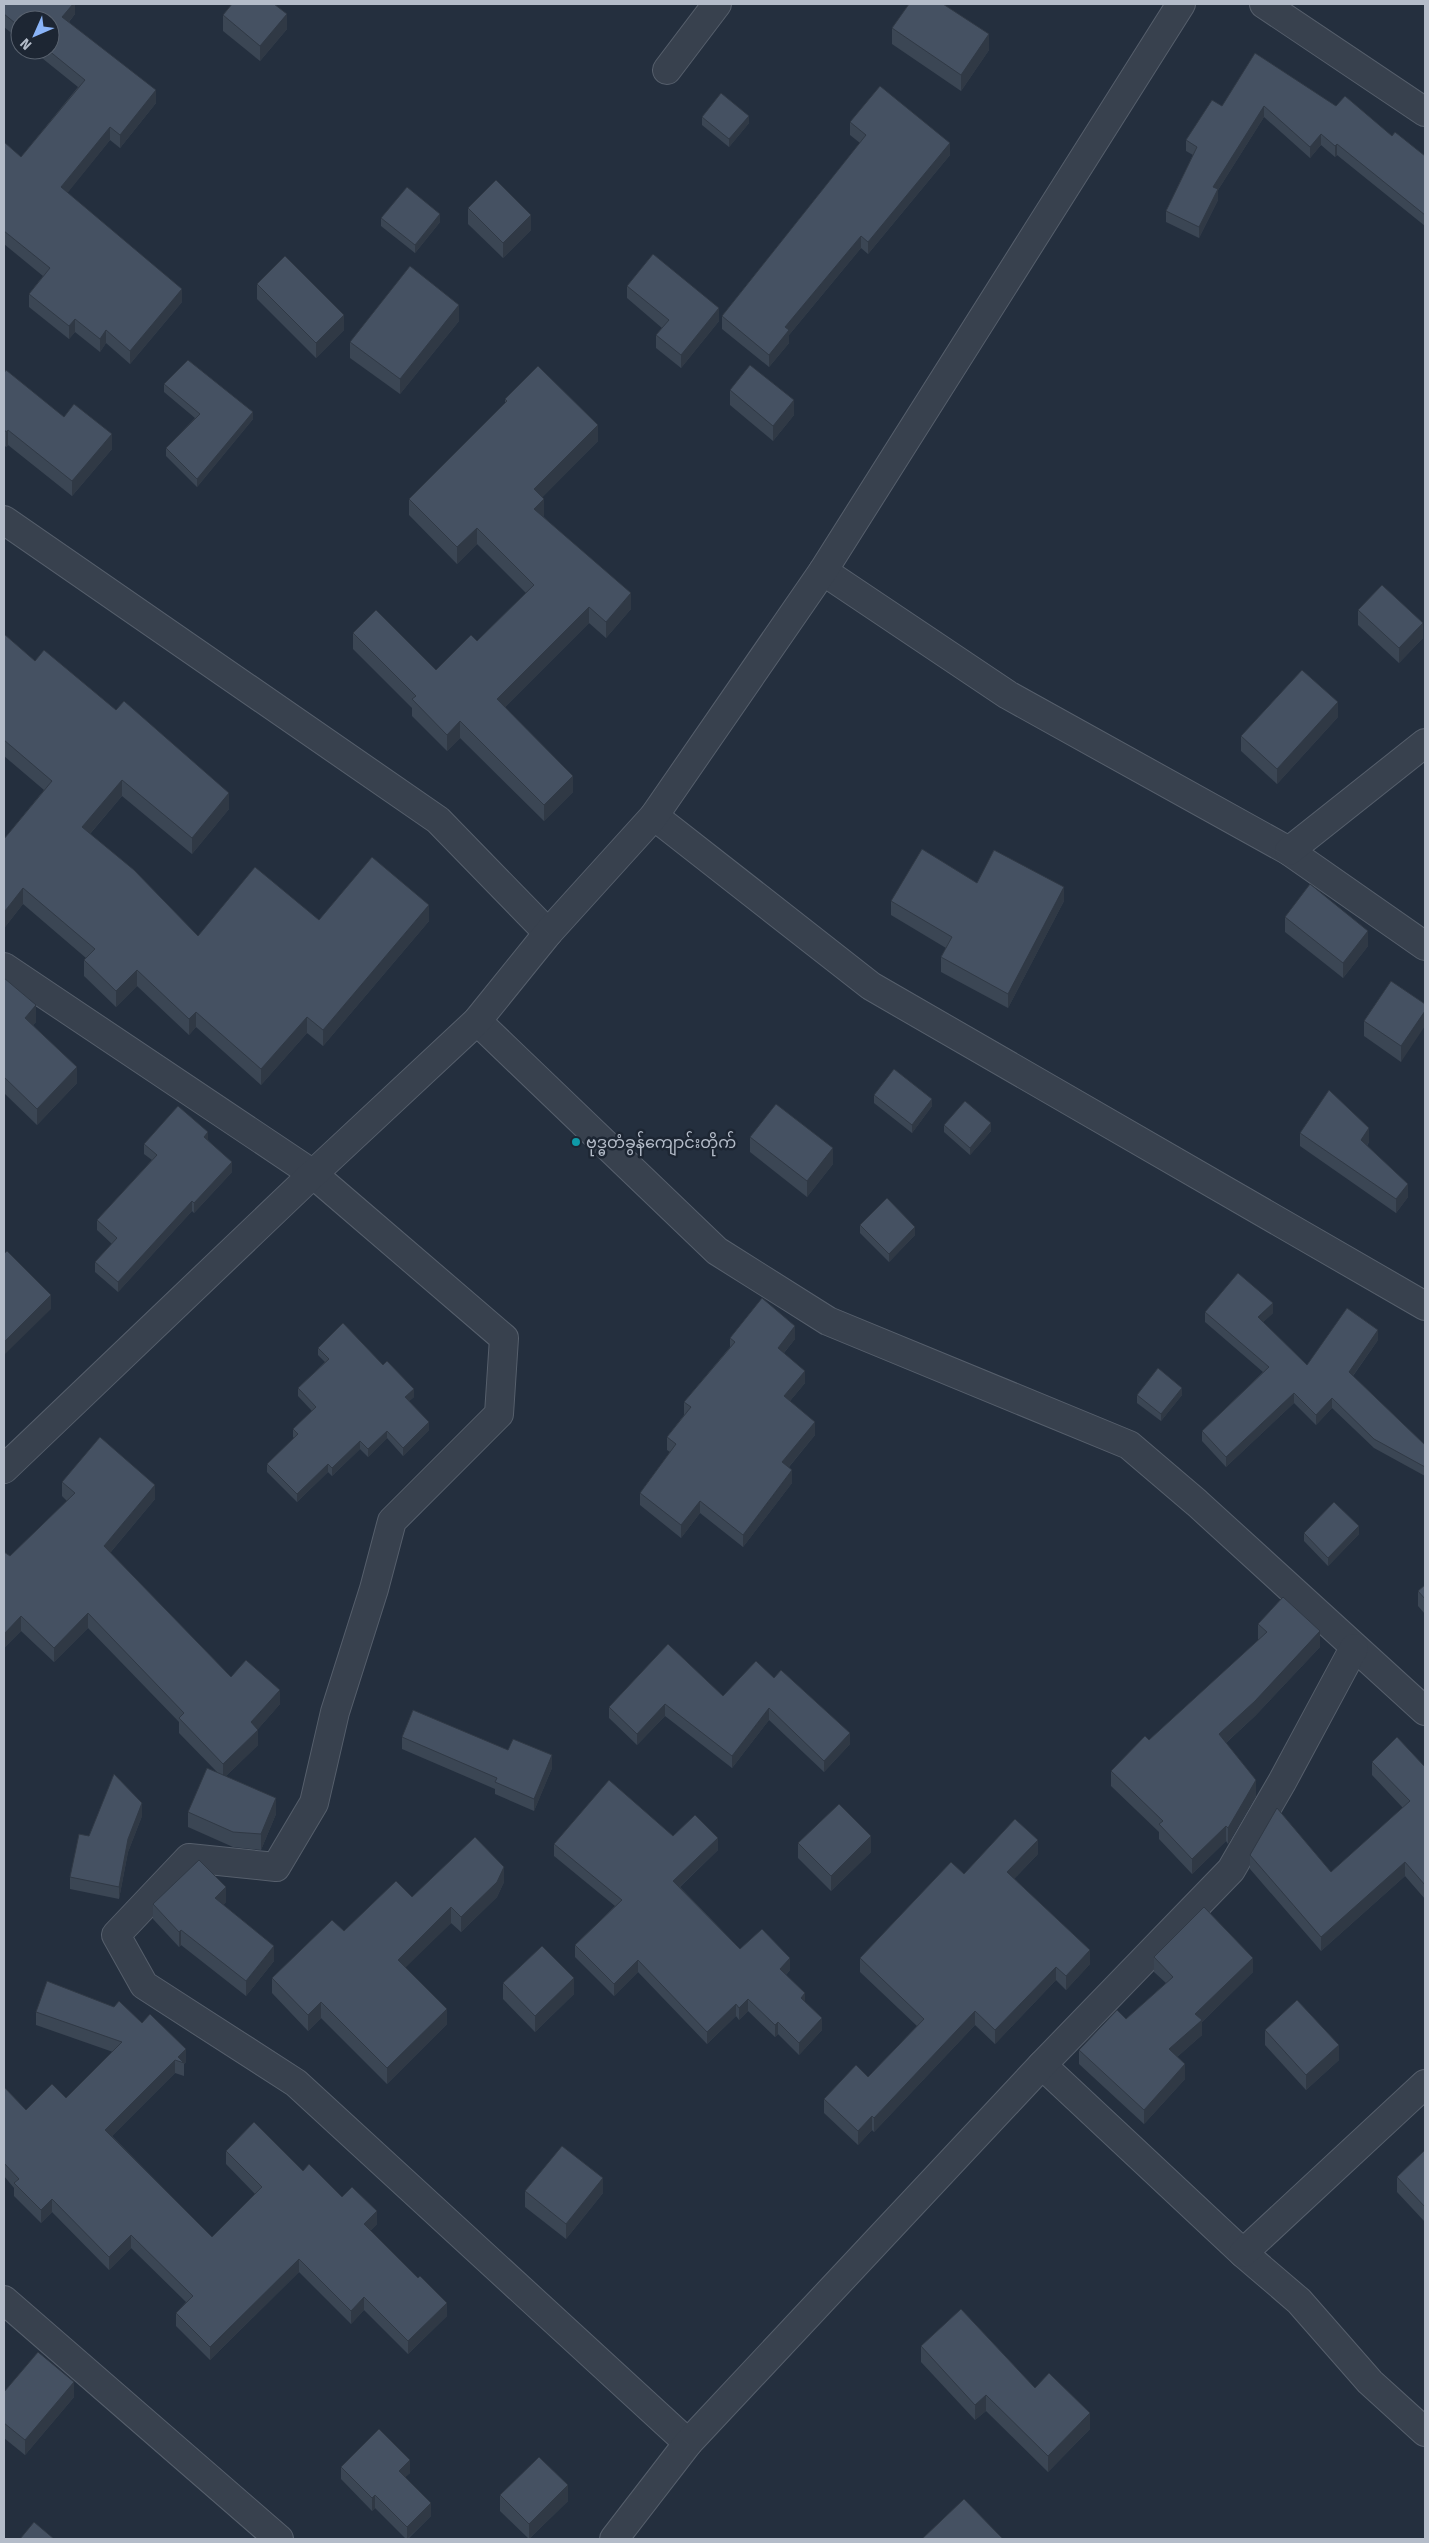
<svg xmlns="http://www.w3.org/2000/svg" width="1429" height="2543" font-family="'Fira Sans','Noto Sans Myanmar',sans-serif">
	<rect width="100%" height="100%" fill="#242f3e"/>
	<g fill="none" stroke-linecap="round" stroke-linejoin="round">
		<defs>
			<g id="minor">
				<path d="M1264 4 1425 112"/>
				<path d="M667 70 717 4"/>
				<path d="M4 520 438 820 548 933"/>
				<path d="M823 571 1008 695 1289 851 1425 946"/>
				<path d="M654 816 871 986 1425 1306"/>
				<path d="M1289 851 1425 743"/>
				<path d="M4 967 313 1174 504 1338 499 1414 392 1521 374 1589 335 1712 314 1803 276 1867 189 1858 116 1935 144 1985 296 2083 688 2443"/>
				<path d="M477 1021 717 1251 828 1321 1129 1445 1197 1503 1425 1711"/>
				<path d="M4 1469 313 1174 477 1021 548 933 654 816 823 571 1181 4"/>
				<path d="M1042 2065 1243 2253 1299 2301 1370 2382 1425 2432"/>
				<path d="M1243 2253 1425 2084"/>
				<path d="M4 2300 279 2539"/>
				<path d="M614 2539 688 2443 1042 2065 1231 1870 1282 1782 1354 1648"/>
			</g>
		</defs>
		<use href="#minor" stroke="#565f6c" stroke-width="30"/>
		<use href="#minor" stroke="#38414e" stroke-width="28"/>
	</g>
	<g fill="#3b4654">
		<path d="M4 4H75V14L69 22 156 103 120 148 110 140 67 193 182 302 130 364 106 343 100 352 75 332 69 339 29 307V294L43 276 4 244V142L21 157 78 87 32 50H50L20 20V40L4 27Z"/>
		<path d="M223 15 287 29 260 61 223 31Z"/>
		<path d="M892 28 989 50 961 91 892 44Z"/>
		<path d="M1222 106H1336L1392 136 1425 156V226L1337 155 1335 157 1321 145 1310 158 1264 117 1218 190V200L1199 238 1166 222V211L1193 155 1186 151V140Z"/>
		<path d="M702 117 749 123 729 147 702 125Z"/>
		<path d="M850 122 950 155 868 254 861 248 789 335V343L769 367 722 329V316L860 143 850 135Z"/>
		<path d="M468 208 531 230 503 258 468 224Z"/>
		<path d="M381 218 440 222 415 253 381 226Z"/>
		<path d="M257 284 344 330 316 358 257 299Z"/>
		<path d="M627 286 719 321 681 368 656 348V335L662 328 627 298Z"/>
		<path d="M459 321 400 394 350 358V342Z"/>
		<path d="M4 373 64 417 112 449 72 496 8 445 6 447 4 445Z"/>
		<path d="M164 384 253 419 197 487 166 456V448L195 418 164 392Z"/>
		<path d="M730 390 794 415 773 441 730 405Z"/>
		<path d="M505 399 598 441 542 497 544 515 543 516 631 609 606 638 589 623 505 707 573 792 544 821 460 738 447 751 412 716V708L353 649V633L436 670 477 641 526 593 477 544 457 564 409 515V499L505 403Z"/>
		<path d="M1358 610 1423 638 1399 663 1358 625Z"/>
		<path d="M4 634 35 661 229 809 192 854 122 796 90 834 198 936 319 920 429 921 323 1046 307 1033 261 1085 196 1027 189 1035 137 986 116 1007 84 976V960L86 958 23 904 5 927 4 926V839L44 790 4 756Z"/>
		<path d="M1338 717 1277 784 1241 751V736Z"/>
		<path d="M977 883 1064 901 1008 1008 941 972V957L946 948 891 915V901Z"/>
		<path d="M1285 917 1368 946 1343 978 1285 932Z"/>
		<path d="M4 978 36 1022 33 1025 77 1083 37 1125 4 1093Z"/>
		<path d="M1425 1004 1401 1062 1364 1036V1021Z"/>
		<path d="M874 1095 932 1106 912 1133 874 1103Z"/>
		<path d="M944 1125 991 1131 970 1155 944 1132Z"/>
		<path d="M1300 1133 1369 1142 1367 1146 1408 1197 1396 1213 1300 1146Z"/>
		<path d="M750 1137 833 1164 807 1197 750 1152Z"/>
		<path d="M208 1140 232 1172 194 1213 192 1211 118 1292 95 1272V1262L112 1244 97 1230V1220L152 1160 144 1154V1144Z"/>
		<path d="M860 1225 915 1235 889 1262 860 1233Z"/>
		<path d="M1205 1312 1273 1313 1263 1322 1307 1365 1378 1340 1353 1376 1425 1445V1476L1374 1448 1332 1408 1316 1425 1294 1403 1226 1467 1202 1441V1431L1263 1372 1205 1322Z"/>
		<path d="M730 1338 795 1339 784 1353 805 1383 790 1401 815 1435 789 1467 792 1483 743 1547 700 1513 681 1538 640 1505V1493L670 1452 667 1450V1437L684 1415V1402L730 1347Z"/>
		<path d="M318 1348 414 1397 409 1401 429 1430 403 1456 387 1438 368 1457 360 1449 332 1476 328 1472 297 1502 267 1472V1464L294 1438 293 1437V1429L312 1411 298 1396V1388L325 1362 318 1355Z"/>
		<path d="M1137 1395H1182L1161 1421 1137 1403Z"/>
		<path d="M62 1482 155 1499 110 1553 231 1677 280 1704 258 1729V1745L226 1776 276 1814 261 1850 233 1847 188 1827V1812L217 1772 179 1733V1722L88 1628 54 1662 21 1631 4 1648V1552L10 1556 67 1501 62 1496Z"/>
		<path d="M1304 1533 1359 1534 1328 1566 1304 1541Z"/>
		<path d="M1425 1585V1614L1418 1606V1591Z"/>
		<path d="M1258 1624 1320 1647 1255 1716 1226 1743 1256 1796 1228 1844 1226 1841 1192 1874 1159 1839V1832L1111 1786V1771L1149 1740 1259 1640 1258 1639Z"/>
		<path d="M774 1678 850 1744 824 1772 769 1720 732 1768 665 1716 637 1745 609 1718V1707L723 1696Z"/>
		<path d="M402 1737 508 1750 552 1768 534 1811 495 1794V1789L402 1749Z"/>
		<path d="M1372 1762 1425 1767V1899L1405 1876 1321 1951 1250 1869V1855L1331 1872 1403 1808 1372 1775Z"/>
		<path d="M142 1816 128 1852 119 1899 70 1889V1877L89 1836Z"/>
		<path d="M673 1836 718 1850 680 1887 740 1949 790 1970 786 1975 805 2002 822 2030 799 2055 778 2034 775 2037 748 2011 739 2020 736 2016 707 2044 638 1972 614 1996 575 1957V1945L615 1906 554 1856V1844Z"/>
		<path d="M798 1843 871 1852 831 1891 798 1858Z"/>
		<path d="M1038 1854 1014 1879 1090 1964 1066 1990 1056 1980 995 2044 975 2025 874 2132 872 2130 858 2145 824 2113V2099L868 2077 917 2026 860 1972V1958L964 1874Z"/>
		<path d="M504 1882 497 1897 461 1932 451 1923 405 1967 447 2024 387 2084 321 2018 308 2031 272 1993V1978L344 1931 412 1897Z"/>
		<path d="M226 1902 223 1905 274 1961 246 1996 181 1945 179 1947 153 1919V1904Z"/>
		<path d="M1154 1957 1253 1972 1202 2022V2035L1177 2057 1185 2079 1144 2124 1079 2064V2050L1126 2019 1166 1983 1154 1972Z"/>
		<path d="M503 1983 574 1994 535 2032 503 1999Z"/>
		<path d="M36 2012 142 2023 186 2062 184 2064V2076L175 2073 112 2136 212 2237 255 2194 226 2164V2151L303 2171 342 2197 377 2224 370 2231 447 2316 408 2354 364 2310 351 2324 299 2272 210 2360 176 2326V2313L186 2302 131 2248 109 2270 52 2212 41 2223 14 2196V2188L4 2176V2087L26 2110 66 2098 113 2052 36 2025Z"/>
		<path d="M1265 2030 1339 2060 1306 2090 1265 2045Z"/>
		<path d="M1425 2150V2222L1397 2192V2177Z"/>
		<path d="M525 2191 603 2193 566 2239 525 2207Z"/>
		<path d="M921 2346 1035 2388 1090 2429 1048 2472 986 2411 975 2420 921 2362Z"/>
		<path d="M4 2392 74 2397 25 2455 4 2438Z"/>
		<path d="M341 2467 410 2473 405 2477 431 2516 408 2539H406L375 2508 372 2511 341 2479Z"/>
		<path d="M500 2495 568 2501 529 2539 500 2511Z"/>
	</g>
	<g fill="#303945">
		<path d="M73 4H75V14L62 30V17Z"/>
		<path d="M287 14V29L260 61V46Z"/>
		<path d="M989 34V50L961 91V75Z"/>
		<path d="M156 90V103L120 148V135Z"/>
		<path d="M1264 106V117L1218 190V200L1199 238V227L1213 187Z"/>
		<path d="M749 116V123L729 147V139Z"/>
		<path d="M110 127V140L61 201V187Z"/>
		<path d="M1321 134V145L1310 158V147Z"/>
		<path d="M950 143V155L868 254V242Z"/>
		<path d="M1337 144V155L1335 157V146Z"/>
		<path d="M440 214V222L415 253V245Z"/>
		<path d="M531 215V230L503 258V243Z"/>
		<path d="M861 236V248L789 335V343L769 367V355L785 327Z"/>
		<path d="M182 289V302L130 364V351Z"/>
		<path d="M459 305V321L400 394V379Z"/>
		<path d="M719 308V321L681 368V355Z"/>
		<path d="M344 315V330L316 358V343Z"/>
		<path d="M75 319V332L69 339V326Z"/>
		<path d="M106 330V343L100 352V339Z"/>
		<path d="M794 400V415L773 441V426Z"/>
		<path d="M253 412V419L197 487V479Z"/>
		<path d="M598 425V441L534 506V489Z"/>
		<path d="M8 430V445L6 447V432Z"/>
		<path d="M112 434V449L72 496V481Z"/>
		<path d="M544 499V515L534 525V509Z"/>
		<path d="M477 528V544L457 564V547Z"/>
		<path d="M631 593V609L606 638V622Z"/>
		<path d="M589 607V623L497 715V699Z"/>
		<path d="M1423 623V638L1399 663V648Z"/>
		<path d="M1338 702V717L1277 784V769Z"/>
		<path d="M460 721V738L447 751V735Z"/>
		<path d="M573 776V792L544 821V805Z"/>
		<path d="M122 780V796L82 843V827Z"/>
		<path d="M229 793V809L192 854V838Z"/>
		<path d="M1064 887V901L1008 1008V994Z"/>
		<path d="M23 888V904L5 927V911Z"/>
		<path d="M429 905V921L323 1046V1030Z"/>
		<path d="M1368 931V946L1343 978V963Z"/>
		<path d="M137 970V986L116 1007V991Z"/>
		<path d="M36 1005V1022L25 1034V1018Z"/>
		<path d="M1425 1011V1026L1401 1062V1046Z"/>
		<path d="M196 1012V1027L189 1035V1019Z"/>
		<path d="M307 1017V1033L261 1085V1069Z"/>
		<path d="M77 1067V1083L37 1125V1109Z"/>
		<path d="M932 1099V1106L912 1133V1125Z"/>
		<path d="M991 1123V1131L970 1155V1148Z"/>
		<path d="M1369 1128V1142L1361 1154V1140Z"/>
		<path d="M208 1132V1142L204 1137Z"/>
		<path d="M833 1148V1164L807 1197V1181Z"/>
		<path d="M232 1162V1172L194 1213V1203Z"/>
		<path d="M1408 1184V1197L1396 1213V1199Z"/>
		<path d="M192 1201V1211L118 1292V1282Z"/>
		<path d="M915 1227V1235L889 1262V1254Z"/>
		<path d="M51 1295V1309L4 1355V1342Z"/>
		<path d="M1273 1303V1313L1258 1327V1317Z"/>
		<path d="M795 1326V1339L778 1360V1348Z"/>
		<path d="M1378 1330V1340L1349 1381V1372Z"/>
		<path d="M805 1371V1383L784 1408V1396Z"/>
		<path d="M1182 1388V1395L1161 1421V1414Z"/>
		<path d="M414 1389V1397L405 1405V1397Z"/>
		<path d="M1294 1393V1403L1226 1467V1457Z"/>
		<path d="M1332 1398V1408L1316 1425V1415Z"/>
		<path d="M429 1422V1430L403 1456V1448Z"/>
		<path d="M815 1422V1435L782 1475V1462Z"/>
		<path d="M387 1431V1438L368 1457V1449Z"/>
		<path d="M360 1441V1449L332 1476V1468Z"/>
		<path d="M328 1464V1472L297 1502V1494Z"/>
		<path d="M792 1470V1483L743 1547V1535Z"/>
		<path d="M155 1485V1499L104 1560V1546Z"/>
		<path d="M700 1501V1513L681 1538V1525Z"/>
		<path d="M1359 1526V1534L1328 1566V1558Z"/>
		<path d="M88 1613V1628L54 1662V1648Z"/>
		<path d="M21 1616V1631L4 1648V1634Z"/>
		<path d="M1320 1631V1647L1255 1716 1219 1749V1734Z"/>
		<path d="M280 1690V1704L251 1737V1722Z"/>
		<path d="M665 1704V1716L637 1745V1734Z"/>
		<path d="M769 1708V1720L732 1768V1756Z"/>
		<path d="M258 1730V1745L223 1779V1764Z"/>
		<path d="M850 1733V1744L824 1772V1761Z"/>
		<path d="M552 1755V1768L534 1811V1799Z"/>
		<path d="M1256 1780V1796L1228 1844V1828Z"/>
		<path d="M276 1798V1814L261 1850V1834Z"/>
		<path d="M142 1803V1816L128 1852 119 1899V1887L128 1839Z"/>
		<path d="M1226 1826V1841L1192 1874V1859Z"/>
		<path d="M871 1836V1852L831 1891V1876Z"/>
		<path d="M718 1838V1850L673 1893V1881Z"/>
		<path d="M1038 1840V1854L1007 1886V1872Z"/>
		<path d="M1405 1862V1876L1321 1951V1937Z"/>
		<path d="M504 1867V1882L497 1897 461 1932V1917Z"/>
		<path d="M226 1887V1902L215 1913V1898Z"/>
		<path d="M451 1907V1923L398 1975V1960Z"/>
		<path d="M181 1930V1945L179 1947V1932Z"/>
		<path d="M274 1946V1961L246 1996V1981Z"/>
		<path d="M1090 1950V1964L1066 1990V1976Z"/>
		<path d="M790 1958V1970L780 1981V1969Z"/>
		<path d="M1253 1958V1972L1202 2022V2035L1169 2064V2049L1195 2014Z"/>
		<path d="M638 1960V1972L614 1996V1984Z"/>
		<path d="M1056 1967V1980L995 2044V2030Z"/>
		<path d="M574 1978V1994L535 2032V2016Z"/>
		<path d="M805 1993V2005L801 1998Z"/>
		<path d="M748 1999V2011L739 2020V2008Z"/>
		<path d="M321 2002V2018L308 2031V2015Z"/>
		<path d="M736 2004V2016L707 2044V2032Z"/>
		<path d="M447 2009V2024L387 2084V2068Z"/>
		<path d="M975 2011V2025L874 2132V2118Z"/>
		<path d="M822 2018V2030L799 2055V2043Z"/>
		<path d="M778 2022V2034L775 2037V2025Z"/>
		<path d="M1339 2045V2060L1306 2090V2075Z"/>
		<path d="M186 2049V2062L184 2064V2063L178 2057Z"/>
		<path d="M175 2060V2073L105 2143V2130Z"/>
		<path d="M1185 2064V2079L1144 2124V2110Z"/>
		<path d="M872 2116V2130L858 2145V2131Z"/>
		<path d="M603 2178V2193L566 2239V2224Z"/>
		<path d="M52 2199V2212L41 2223V2210Z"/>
		<path d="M377 2211V2224L364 2237V2224Z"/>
		<path d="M131 2235V2248L109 2270V2257Z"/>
		<path d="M299 2259V2272L210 2360V2347Z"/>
		<path d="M364 2297V2310L351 2324V2311Z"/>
		<path d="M447 2303V2316L408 2354V2341Z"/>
		<path d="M74 2382V2397L25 2455V2440Z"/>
		<path d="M986 2395V2411L975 2420V2405Z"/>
		<path d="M1090 2413V2429L1048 2472V2456Z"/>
		<path d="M410 2460V2473L399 2483V2471Z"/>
		<path d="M568 2485V2501L529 2539V2524Z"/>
		<path d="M375 2495V2508L372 2511V2498Z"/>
		<path d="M431 2503V2516L407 2539V2527Z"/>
	</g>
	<g fill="#455162" stroke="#303945">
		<path d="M4 4H73L62 17 156 90 120 135 110 127 61 187 182 289 130 351 106 330 100 339 75 319 69 326 29 294 50 268 4 231V142L21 157 85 80 48 50H50V20H20V27L4 14Z"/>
		<path d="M232 4H274L287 14 260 46 223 15Z"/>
		<path d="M909 4H943L989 34 961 75 892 28Z"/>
		<path d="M1255 53 1336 106 1345 96 1392 136 1395 132 1425 156V215L1337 144 1335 146 1321 134 1310 147 1264 106 1213 187 1218 189 1199 227 1166 211 1197 147 1186 140 1212 100 1222 106Z"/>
		<path d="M880 86 950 143 868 242 861 236 785 327 789 330 769 355 722 316 866 135 850 122Z"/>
		<path d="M721 93 749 116 729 139 702 117Z"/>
		<path d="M496 180 531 215 503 243 468 208Z"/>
		<path d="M407 187 440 214 415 245 381 218Z"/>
		<path d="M653 254 719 308 681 355 656 335 669 320 627 286Z"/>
		<path d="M285 256 344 315 316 343 257 284Z"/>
		<path d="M410 266 459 305 400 379 350 342Z"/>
		<path d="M188 360 253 412 197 479 166 448 200 414 164 384Z"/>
		<path d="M750 365 794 400 773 426 730 390Z"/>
		<path d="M538 366 598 425 534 489 544 499 534 509 631 593 606 622 589 607 497 699 573 776 544 805 460 721 447 735 412 699 416 696 353 633 376 610 436 670 471 635 477 641 534 585 477 528 457 547 409 499 507 401 505 399Z"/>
		<path d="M6 370 64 417 74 404 112 434 72 481 8 430 6 432 4 429V373Z"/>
		<path d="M1382 585 1423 623 1399 648 1358 610Z"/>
		<path d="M4 634 35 661 44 650 116 710 124 701 229 793 192 838 122 780 82 827 134 870 198 936 255 867 319 920 372 857 429 905 323 1030 307 1017 261 1069 196 1012 189 1019 137 970 116 991 84 960 95 949 23 888 5 911 4 910V839L52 781 4 740Z"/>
		<path d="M1302 670 1338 702 1277 769 1241 736Z"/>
		<path d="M922 849 977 883 994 850 1064 887 1008 994 941 957 952 937 891 901Z"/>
		<path d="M1310 884 1368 931 1343 963 1285 917Z"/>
		<path d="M4 978 36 1005 25 1018 77 1067 37 1109 4 1077Z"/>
		<path d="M1391 981 1425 1004V1011L1401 1046 1364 1021Z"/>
		<path d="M894 1069 932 1099 912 1125 874 1095Z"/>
		<path d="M1329 1090 1369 1128 1361 1140 1408 1184 1396 1199 1300 1133Z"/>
		<path d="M965 1101 991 1123 970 1148 944 1125Z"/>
		<path d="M776 1104 833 1148 807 1181 750 1137Z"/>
		<path d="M178 1106 208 1132 204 1137 232 1162 194 1203 192 1201 118 1282 95 1262 117 1238 97 1220 157 1155 144 1144Z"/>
		<path d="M887 1198 915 1227 889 1254 860 1225Z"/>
		<path d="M7 1251 51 1295 4 1342V1254Z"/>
		<path d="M1238 1273 1273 1303 1258 1317 1307 1365 1347 1308 1378 1330 1349 1372 1425 1445V1467L1374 1439 1332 1398 1316 1415 1294 1393 1226 1457 1202 1431 1269 1367 1205 1312Z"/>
		<path d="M762 1298 795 1326 778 1348 805 1371 784 1396 815 1422 782 1462 792 1470 743 1535 700 1501 681 1525 640 1493 676 1444 667 1437 691 1407 684 1402 735 1342 730 1338Z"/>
		<path d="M343 1323 383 1365 387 1361 414 1389 405 1397 429 1422 403 1448 387 1431 368 1449 360 1441 332 1468 328 1464 297 1494 267 1464 298 1434 293 1429 316 1407 298 1388 329 1359 318 1348Z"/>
		<path d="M1158 1368 1182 1388 1161 1414 1137 1395Z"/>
		<path d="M100 1437 155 1485 104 1546 231 1677 246 1660 280 1690 251 1722 258 1730 223 1764 179 1718 184 1713 88 1613 54 1648 21 1616 4 1634V1552L10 1556 75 1493 62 1482Z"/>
		<path d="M1334 1502 1359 1526 1328 1558 1304 1533Z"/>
		<path d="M1425 1585V1599L1418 1591Z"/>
		<path d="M1283 1597 1320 1631 1255 1701 1219 1734 1256 1780 1228 1828 1226 1826 1192 1859 1159 1824 1163 1821 1111 1771 1145 1736 1149 1740 1267 1632 1258 1624Z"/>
		<path d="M668 1644 723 1696 756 1661 774 1678 781 1670 850 1733 824 1761 769 1708 732 1756 665 1704 637 1734 609 1707Z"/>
		<path d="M413 1710 508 1750 513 1739 552 1755 534 1799 495 1782 497 1778 402 1737Z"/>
		<path d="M1397 1737 1425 1767V1885L1405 1862 1321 1937 1250 1855 1277 1808 1331 1872 1410 1801 1372 1762Z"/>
		<path d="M207 1768 276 1798 261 1834 233 1832 188 1812Z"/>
		<path d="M114 1774 142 1803 128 1839 119 1887 70 1877 79 1834 89 1836Z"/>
		<path d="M609 1780 673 1836 695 1815 718 1838 673 1881 740 1949 762 1929 790 1958 780 1969 805 1993 801 1998 822 2018 799 2043 778 2022 775 2025 748 1999 739 2008 736 2004 707 2032 638 1960 614 1984 575 1945 622 1900 554 1844Z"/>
		<path d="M839 1804 871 1836 831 1876 798 1843Z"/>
		<path d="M1015 1819 1038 1840 1007 1872 1090 1950 1066 1976 1056 1967 995 2030 975 2011 874 2118 872 2116 858 2131 824 2099 856 2065 868 2077 924 2019 860 1958 951 1862 964 1874Z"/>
		<path d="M475 1837 504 1867 497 1882 461 1917 451 1907 398 1960 447 2009 387 2068 321 2002 308 2015 272 1978 332 1920 344 1931 396 1881 412 1897Z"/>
		<path d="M199 1860 226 1887 215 1898 274 1946 246 1981 181 1930 179 1932 153 1904Z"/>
		<path d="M1204 1907 1253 1958 1195 2014 1202 2020 1169 2049 1185 2064 1144 2110 1079 2050 1117 2010 1126 2019 1173 1977 1154 1957Z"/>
		<path d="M542 1946 574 1978 535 2016 503 1983Z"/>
		<path d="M47 1981 114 2007 119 2001 142 2023 150 2014 186 2049 178 2057 184 2063 175 2060 105 2130 212 2237 262 2187 226 2151 254 2122 303 2171 309 2164 342 2197 352 2187 377 2211 364 2224 418 2278 420 2276 447 2303 408 2341 364 2297 351 2311 299 2259 210 2347 176 2313 193 2296 131 2235 109 2257 52 2199 41 2210 14 2183 19 2179 4 2163V2087L26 2110 52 2084 66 2098 122 2042 36 2012Z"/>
		<path d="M1297 2000 1339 2045 1306 2075 1265 2030Z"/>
		<path d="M562 2146 603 2178 566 2224 525 2191Z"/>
		<path d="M1425 2150V2207L1397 2177Z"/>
		<path d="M961 2309 1035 2388 1049 2373 1090 2413 1048 2456 986 2395 975 2405 921 2346Z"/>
		<path d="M38 2352 74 2382 25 2440 4 2423V2392Z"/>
		<path d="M379 2429 410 2460 399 2471 431 2503 407 2527 375 2495 372 2498 341 2467Z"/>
		<path d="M539 2457 568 2485 529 2524 500 2495Z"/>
		<path d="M964 2499 1003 2539H922Z"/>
		<path d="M34 2522 54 2539H20Z"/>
	</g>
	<circle fill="#0f9aa8" stroke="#1d2633" stroke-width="2" cx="576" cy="1142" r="5"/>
	<g text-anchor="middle" stroke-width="5" stroke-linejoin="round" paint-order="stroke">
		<g font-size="16" fill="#b4bcc9" stroke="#1d2633" text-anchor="start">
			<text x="586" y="1148">ဗုဒ္ဓတံခွန်ကျောင်းတိုက်</text>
		</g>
	</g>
	<rect width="1429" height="2543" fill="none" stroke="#b4bcc9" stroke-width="10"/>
	<g transform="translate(35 35) rotate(225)"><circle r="24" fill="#1d2633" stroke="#59626f"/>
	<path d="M0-4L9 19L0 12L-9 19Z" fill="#8ab4f8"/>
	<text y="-8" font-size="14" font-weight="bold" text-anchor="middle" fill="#b4bcc9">N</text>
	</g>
</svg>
